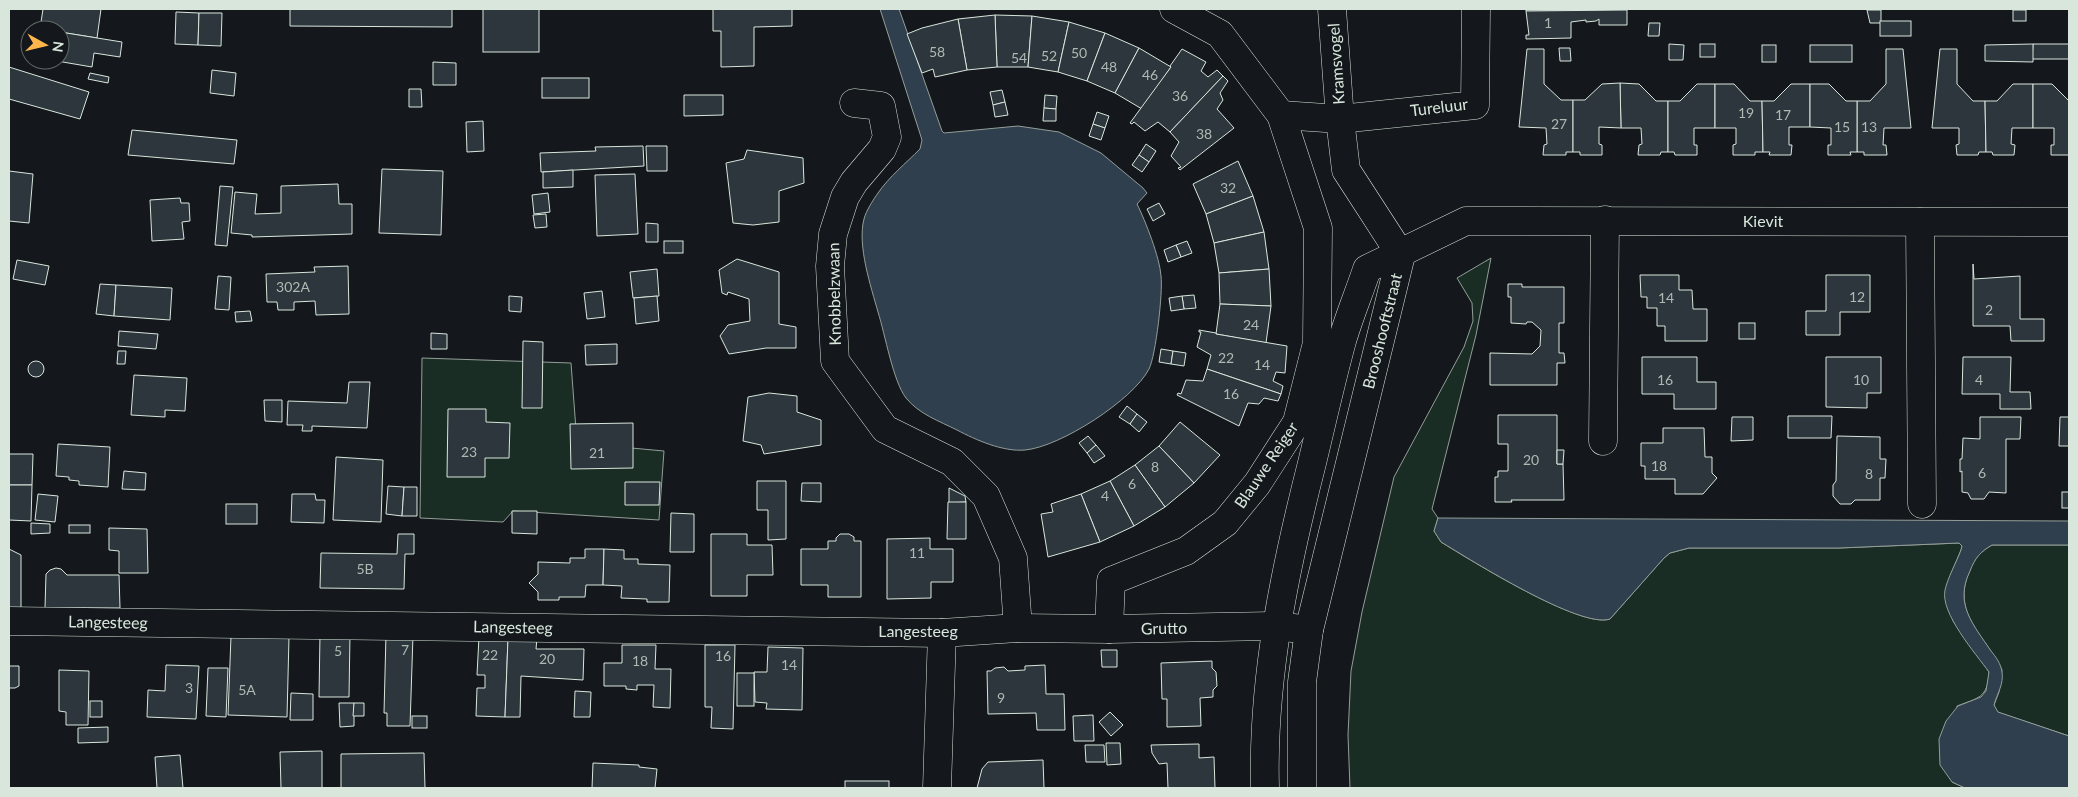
<svg xmlns="http://www.w3.org/2000/svg" width="2078" height="797" font-family="Lato,sans-serif">
	<rect width="100%" height="100%" fill="#14181c"/>
	<g fill="#1a2d24" stroke="#939e99">
		<path d="M1491 258 1476 335 1432 509 1438 518 1434 531 1441 542C1470 560 1581 629 1610 619L1664 558 1670 553 1689 548H1839L1959 543 1962 546 1961 550 1951 574 1953 621 1989 672C1988 698 1978 698 1957 706L1952 782 1965 788H1350L1348 735 1351 671 1362 612 1394 477 1464 347 1473 321 1472 303 1457 278Z"/>
		<path d="M422 358 571 363 577 443 664 451 659 520 513 511 503 522 420 518Z"/>
		<path d="M1992 545H2069V736L1997 712 1994 705 1999 692 2002 670C1985 635 1950 613 1970 570 1975 558 1980 552 1992 545Z"/>
	</g>
	<g fill="#2f3f4d" stroke="#939e99">
		<path d="M880 9H899L942 131 944 133 1018 126 1059 132 1101 153 1143 188 1147 193 1137 204C1145 220 1160 258 1161 276 1163 292 1156 355 1149 369 1133 400 1060 447 1025 450 1003 452 976 440 957 430 939 421 919 414 906 398 893 381 885 334 878 312 871 287 857 245 864 219 866 211 873 200 878 193 889 177 906 163 920 149L922 140Z"/>
		<path d="M1438 518 2069 521V545H1992C1980 552 1975 558 1970 571 1954 604 1973 624 1991 651 1996 657 2001 664 2002 672 2004 684 1997 694 1994 705L1998 712 2069 736V788H1965L1952 782 1940 765 1939 739 1946 721 1958 706 1981 697 1986 691 1989 672C1976 654 1940 613 1945 590 1948 577 1956 563 1961 550L1962 546 1959 543 1839 548H1689L1670 553 1664 558 1610 619C1580 629 1471 560 1441 542L1434 531Z"/>
	</g>
	<g fill="#2c363c" stroke="#d8e6dc">
		<path d="M43 9H101L97 38 60 32V30L40 29Z"/>
		<path d="M290 9H452V27L290 26Z"/>
		<rect x="483" y="9" width="56" height="43"/>
		<path d="M713 9H792V26L754 27V66L721 67V31H713Z"/>
		<path d="M1526 9H1590L1589 10 1526 11Z"/>
		<path d="M1590 9H1610V10H1589Z"/>
		<path d="M1627 10V25H1599V19L1596 21 1586 22V20L1571 22V38L1526 39V35H1529L1526 11Z"/>
		<path d="M1867 10H1881V23H1870Z"/>
		<rect x="2013" y="10" width="13" height="11"/>
		<path d="M176 12 199 13 198 45 175 44Z"/>
		<path d="M199 13H222L221 46 198 45Z"/>
		<path d="M995 15 1032 16 1028 67H997Z"/>
		<path d="M995 15 997 67 967 70 958 19Z"/>
		<path d="M1032 16 1069 22 1058 72 1028 67Z"/>
		<path d="M958 19 967 70 935 77 933 69 922 73 907 34 922 28Z"/>
		<rect x="1880" y="21" width="31" height="15"/>
		<path d="M1069 22 1105 33 1087 81 1058 72Z"/>
		<path d="M1649 23H1660L1659 36H1648Z"/>
		<path d="M60 32 122 42 120 57 94 53 92 67 51 60H60Z"/>
		<path d="M1105 33 1139 48 1115 93 1087 81Z"/>
		<path d="M1669 44 1684 45 1683 60H1669Z"/>
		<rect x="1700" y="44" width="15" height="13"/>
		<path d="M2033 44H2069V59H2032Z"/>
		<path d="M2033 44V62L1985 61V45Z"/>
		<rect x="1762" y="45" width="14" height="17"/>
		<rect x="1810" y="45" width="42" height="17"/>
		<path d="M1139 48 1171 67 1142 109 1115 93Z"/>
		<path d="M1559 48H1570L1571 61H1560Z"/>
		<path d="M1182 49 1206 62 1201 71 1208 77 1217 70 1223 76 1170 132 1158 122 1145 131 1134 122 1132 124 1130 123 1171 67 1170 66Z"/>
		<path d="M1527 49H1544V84L1561 100H1573V152H1566V155H1543L1544 145 1547 144 1546 128 1519 127Z"/>
		<path d="M1886 49H1903L1911 128H1884L1883 145H1886L1887 155H1864V152H1857V101H1870L1886 84Z"/>
		<path d="M1940 49H1957V84L1973 101H1985L1986 152H1979L1978 155H1957L1956 145 1959 144V128H1932Z"/>
		<path d="M433 62 456 63V85H433Z"/>
		<path d="M9 67 89 92 80 119 9 99Z"/>
		<path d="M212 70 236 73 234 96 210 93Z"/>
		<path d="M90 73 109 77 108 83 88 79Z"/>
		<path d="M1223 76 1228 81 1220 93 1223 100 1217 109 1234 128 1180 170 1178 168 1181 167 1171 156 1179 142 1170 132Z"/>
		<rect x="542" y="78" width="47" height="20"/>
		<path d="M1620 83 1639 84 1656 101H1668V152H1661L1660 155H1638L1639 145 1642 144 1641 128H1621Z"/>
		<path d="M1620 83 1621 128 1599 127V144L1602 145V155H1580V152H1573V100H1585L1602 84Z"/>
		<path d="M1697 84H1715V128H1694V145H1697V155H1675L1674 152H1668V101H1680Z"/>
		<path d="M1715 84H1734L1750 101H1762L1763 152H1755V155H1733V145L1736 144V128H1715Z"/>
		<path d="M1791 84H1810V127H1789V145H1792L1791 155H1769L1770 152H1763L1762 101H1774Z"/>
		<path d="M1810 84H1829L1846 101H1857V152H1850L1851 155H1828V145H1831V128L1810 127Z"/>
		<path d="M2013 84H2033V128H2012L2011 144 2015 145 2014 155H1993L1992 152H1986L1985 101H1997Z"/>
		<path d="M2033 84H2052L2069 101V155H2051V145H2054V128H2033Z"/>
		<path d="M409 89H421L422 107H409Z"/>
		<path d="M1002 90 1005 102 993 105 990 92Z"/>
		<path d="M684 95H723V115L684 116Z"/>
		<path d="M1045 95 1057 96 1056 109 1044 108Z"/>
		<path d="M1005 102 1008 115 995 117 993 105Z"/>
		<path d="M1044 108 1056 109V121H1043Z"/>
		<path d="M1097 112 1109 116 1105 128 1093 124Z"/>
		<path d="M483 121 484 151 467 152 466 122Z"/>
		<path d="M1093 124 1105 128 1101 140 1089 136Z"/>
		<path d="M132 130 237 140 234 164 128 155Z"/>
		<path d="M1146 144 1156 151 1149 162 1139 155Z"/>
		<path d="M643 146 644 166 541 172 540 153 596 151 595 147Z"/>
		<path d="M646 146H667V171H647Z"/>
		<path d="M747 150 803 158 804 183 779 191V222L753 225 733 223 726 163 744 159Z"/>
		<path d="M1139 155 1149 162 1142 172 1132 165Z"/>
		<path d="M1238 161 1253 196 1206 214 1193 184Z"/>
		<path d="M382 169 443 171 441 235 379 233Z"/>
		<path d="M573 170V187L543 188V172Z"/>
		<path d="M9 171 33 174 29 223 9 221Z"/>
		<path d="M635 174 638 234 597 236 595 175Z"/>
		<path d="M338 184 339 204H352V234L252 237V235L231 233 235 192 257 194 255 214 281 213V186Z"/>
		<path d="M220 186 233 187 227 246 215 245Z"/>
		<path d="M548 193 550 212 534 214 532 195Z"/>
		<path d="M1253 196 1264 232 1214 243 1206 214Z"/>
		<path d="M180 198 181 203H189L190 221 182 222 184 239 152 241 150 200Z"/>
		<path d="M1159 203 1165 214 1153 221 1147 209Z"/>
		<path d="M546 214 547 227 535 228 533 215Z"/>
		<path d="M646 223 658 224V242H646Z"/>
		<path d="M1264 232 1269 269 1219 273 1214 243Z"/>
		<rect x="664" y="241" width="19" height="12"/>
		<path d="M1187 241 1192 253 1181 257 1176 245Z"/>
		<path d="M1176 245 1181 257 1168 262 1164 250Z"/>
		<path d="M737 259 779 272V324L796 327V348H766L729 354 720 336 728 325 750 321 749 299 728 292 727 295 722 293 719 270Z"/>
		<path d="M17 260 49 266 45 285 13 279Z"/>
		<path d="M1973 264 1974 279 2020 276V319H2044V341H2011L2010 326H1973Z"/>
		<path d="M348 266 349 314 316 315 315 301 294 302V310H278L277 302H267L266 274 315 272 314 267Z"/>
		<path d="M657 269 659 296 633 298 630 272Z"/>
		<path d="M1269 269 1271 306 1220 304 1219 273Z"/>
		<path d="M1640 275H1679V290H1692L1693 309H1707V341H1665V326H1657V308H1647V297H1641Z"/>
		<path d="M1826 275H1870V312H1840V335H1806V311H1826Z"/>
		<path d="M218 276 231 277 229 310 215 309Z"/>
		<path d="M100 284 116 285 114 316 96 314Z"/>
		<path d="M1508 284H1522V287H1564V323H1559V353H1564L1565 363H1557V385H1490V353L1532 354 1540 346 1541 330 1532 322H1527L1526 324 1511 323V297H1508Z"/>
		<path d="M116 285 172 288 170 320 114 316Z"/>
		<path d="M602 291 605 317 587 319 584 293Z"/>
		<path d="M1194 295 1196 308 1184 309 1182 296Z"/>
		<path d="M509 296 522 297 521 312 509 311Z"/>
		<path d="M657 296 659 321 636 324 634 298Z"/>
		<path d="M1182 296 1184 309 1171 311 1169 298Z"/>
		<path d="M1220 304 1271 306 1266 343 1216 334Z"/>
		<path d="M250 311 252 321 236 322 235 312Z"/>
		<rect x="1739" y="323" width="16" height="16"/>
		<path d="M1199 330 1216 333V334L1287 346 1285 373 1276 372 1273 381 1283 386 1281 394 1207 369 1211 355 1197 347 1201 332H1199Z"/>
		<path d="M119 331 158 334 156 349 118 346Z"/>
		<path d="M431 333 447 334V349H431Z"/>
		<path d="M523 341 543 342 542 408H522Z"/>
		<path d="M617 344V364L586 365 585 345Z"/>
		<path d="M1161 349 1173 351 1171 364 1159 362Z"/>
		<path d="M118 351H126L125 364H117Z"/>
		<path d="M1173 351 1186 353 1184 366 1171 364Z"/>
		<path d="M1642 357H1697V382H1716V409H1674V394H1642Z"/>
		<path d="M1826 357H1881V393H1867V408L1826 407Z"/>
		<path d="M1963 357H2011L2010 392H2030L2031 409H2000V394H1962Z"/>
		<circle cx="36" cy="369" r="8"/>
		<path d="M1207 369 1281 394 1278 401 1264 398 1259 404 1248 403 1239 426 1177 395 1178 393 1181 394 1186 380 1203 381Z"/>
		<path d="M134 375 187 378 185 411 165 410V417L131 415Z"/>
		<path d="M349 382H370L367 428 312 426V431H302L303 425H287L288 401 347 403Z"/>
		<path d="M769 393 797 396V412L821 420V445L764 454 761 445 743 441 748 397Z"/>
		<path d="M264 400H282V422L265 421Z"/>
		<path d="M1127 406 1137 414 1130 424 1119 417Z"/>
		<path d="M448 409H486V422L510 423 509 458H485V477H447Z"/>
		<path d="M1137 414 1147 422 1139 432 1130 424Z"/>
		<path d="M1498 415H1557V464H1563L1564 500H1511L1512 502H1495V477H1498V471H1508V444H1498Z"/>
		<path d="M1788 416H1832L1831 438H1788Z"/>
		<path d="M1732 417H1753V440L1731 441Z"/>
		<path d="M1980 417H2021L2020 439H2006V493L1989 492 1984 499H1971L1968 493 1962 492V471L1960 472V459H1962L1963 438 1980 439Z"/>
		<path d="M2060 417H2069V446H2059Z"/>
		<path d="M1180 422 1220 455 1194 483 1159 446Z"/>
		<path d="M633 423V468L571 469 570 424Z"/>
		<path d="M1663 428H1704L1705 457H1712V473L1717 478 1703 494H1675V479H1645V466H1641V443H1663Z"/>
		<path d="M1088 436 1096 445 1087 453 1079 443Z"/>
		<path d="M1837 436 1880 437V459H1886L1885 478H1880V500H1855L1851 504H1840L1833 496V485L1836 481Z"/>
		<path d="M58 444 110 447 108 487 79 485V481L69 480V477L56 476Z"/>
		<path d="M1096 445 1105 456 1094 463 1087 453Z"/>
		<path d="M1159 446 1194 483 1165 507 1135 465Z"/>
		<path d="M1557 450H1564L1563 464H1557Z"/>
		<path d="M9 454H33L32 485H9Z"/>
		<path d="M336 457 383 460 381 522 333 520Z"/>
		<path d="M1135 465 1165 507 1134 526 1110 481Z"/>
		<path d="M124 471 146 473 145 490 122 489Z"/>
		<path d="M757 481H786V539L768 540V510H757Z"/>
		<path d="M1110 481 1134 526 1100 542 1081 494Z"/>
		<path d="M625 482H660L659 505H625Z"/>
		<path d="M802 483H821V502L801 501Z"/>
		<path d="M9 485H32L31 521 9 520Z"/>
		<path d="M388 486 404 487 402 516 386 514Z"/>
		<path d="M404 487H417V516H402Z"/>
		<path d="M949 488 965 496 966 502 949 503Z"/>
		<rect x="2062" y="492" width="7" height="16"/>
		<path d="M38 494 58 496 55 522 35 520Z"/>
		<path d="M292 494H315L316 500H325L324 523 291 522Z"/>
		<path d="M1081 494 1100 542 1048 557 1041 514 1053 512 1051 504Z"/>
		<path d="M948 502H966V539H947Z"/>
		<rect x="226" y="504" width="31" height="20"/>
		<path d="M512 511H537V534L512 533Z"/>
		<path d="M671 513 694 514V552H670Z"/>
		<path d="M31 523 50 524V533L31 534Z"/>
		<rect x="69" y="525" width="21" height="8"/>
		<path d="M109 528 147 529 148 573H119V551L109 550Z"/>
		<path d="M398 534H414V554H405L404 589 320 588 321 553 397 554Z"/>
		<path d="M711 534H747V545H772L773 575H747V596H711Z"/>
		<path d="M840 534H849L854 537V541H861V597H828V585H801V549H828V541H836V538Z"/>
		<path d="M930 538V549H953V582H931V598L887 599V539Z"/>
		<path d="M9 549 21 555V609H9Z"/>
		<path d="M585 549H604L603 585H586L585 597H559V600H538V592L529 583 538 574V562L570 563V558H585Z"/>
		<path d="M604 549 624 550V559H638V564L670 565 669 602H647V599L621 598 622 586 603 585Z"/>
		<path d="M56 568 61 569 67 575H119L120 608H45L46 574 50 570Z"/>
		<path d="M320 634H350L349 697H319Z"/>
		<path d="M386 634 413 635 410 726H387V713H384Z"/>
		<path d="M231 636 289 637 287 717 228 715Z"/>
		<path d="M479 637 508 638 505 717 476 716 477 688H485V675H477Z"/>
		<path d="M508 638H537L536 649H584L583 680 521 676 520 717H505Z"/>
		<path d="M622 645H656L655 669H671L670 708 653 707 654 685H637V690L626 689V686H604V663H622Z"/>
		<path d="M705 645H735L733 729 711 728 712 707H705Z"/>
		<path d="M768 647 803 648 802 710 766 709 767 703 755 702 754 672H767Z"/>
		<path d="M1101 650H1117V667H1102Z"/>
		<path d="M1212 661V668L1216 672 1217 686 1213 690V697L1200 698 1201 726 1167 727V699H1162L1161 663Z"/>
		<path d="M166 665 199 666 196 719 147 717 148 690 165 691Z"/>
		<path d="M1045 665 1046 694H1064L1065 730H1037L1036 713 988 714 987 671H991L995 668 1004 667 1008 671 1025 670V666Z"/>
		<path d="M9 666H19V686L15 688H9Z"/>
		<path d="M208 668H228L226 717 206 716Z"/>
		<path d="M59 670 89 671 88 725H66V712L59 711Z"/>
		<rect x="737" y="673" width="17" height="33"/>
		<path d="M575 691 591 692 590 717H574Z"/>
		<path d="M291 693 313 694V720H290Z"/>
		<rect x="90" y="701" width="12" height="16"/>
		<path d="M339 703H354V726L340 727Z"/>
		<path d="M354 703H364V716H353Z"/>
		<path d="M1110 712 1123 725 1111 736 1099 722Z"/>
		<path d="M1093 715 1094 741H1074L1073 716Z"/>
		<rect x="412" y="716" width="15" height="12"/>
		<path d="M108 727V742L78 743V728Z"/>
		<path d="M1106 743H1120L1121 764 1107 765Z"/>
		<path d="M1199 744V758L1214 757 1215 788H1168L1167 763 1159 764 1152 753 1151 745Z"/>
		<path d="M1085 745H1104L1105 762H1086Z"/>
		<path d="M322 751V788H281L280 752Z"/>
		<path d="M424 753 425 788H341V754Z"/>
		<path d="M180 755 183 788H157L155 757Z"/>
		<path d="M1043 760 1044 788H977L982 769 988 762Z"/>
		<path d="M593 763 639 765V767L657 769 655 788H592Z"/>
		<rect x="845" y="781" width="44" height="7"/>
	</g>
	<g fill="none" stroke-linecap="round" stroke-linejoin="round">
		<defs>
			<g id="street">
				<path d="M1332 9 1340 119 1346 170 1401 255"/>
				<path d="M854 103 881 106 887 137 882 149 854 182 845 197 833 234 830 266 835 361 885 429 952 462 986 496 1013 558 1018 628"/>
				<path d="M1281 115 1340 119 1475 105 1476 9"/>
				<path d="M1920 222 1922 504"/>
				<path d="M1603 441 1605 220"/>
				<path d="M9 621 942 633 1018 628 1109 629 1277 626 1309 630"/>
				<path d="M1109 629 1111 581 1186 551 1225 523 1257 484 1297 422 1317 343 1318 228 1281 115 1220 34 1174 9"/>
				<path d="M937 788 942 633"/>
				<path d="M1265 788C1262 678 1285 569 1312 463 1322 422 1331 381 1342 341 1349 317 1359 293 1367 269L1466 221 2069 222"/>
				<path d="M1302 788V682L1309 630 1401 255"/>
			</g>
		</defs>
		<use href="#street" stroke="#d8e6dc" stroke-width="29"/>
		<use href="#street" stroke="#14181c" stroke-width="28"/>
	</g>
	<g text-anchor="middle" stroke-width="4" stroke-linejoin="round" paint-order="stroke">
		<g font-size="14" fill="#adbab4">
			<text x="1548" y="28">1</text>
			<text x="937" y="57">58</text>
			<text x="1079" y="58">50</text>
			<text x="1049" y="61">52</text>
			<text x="1019" y="63">54</text>
			<text x="1109" y="72">48</text>
			<text x="1150" y="80">46</text>
			<text x="1180" y="101">36</text>
			<text x="1746" y="118">19</text>
			<text x="1783" y="120">17</text>
			<text x="1559" y="129">27</text>
			<text x="1842" y="132">15</text>
			<text x="1869" y="132">13</text>
			<text x="1204" y="139">38</text>
			<text x="1228" y="193">32</text>
			<text x="293" y="292">302A</text>
			<text x="1857" y="302">12</text>
			<text x="1666" y="303">14</text>
			<text x="1989" y="315">2</text>
			<text x="1251" y="330">24</text>
			<text x="1226" y="363">22</text>
			<text x="1262" y="370">14</text>
			<text x="1665" y="385">16</text>
			<text x="1861" y="385">10</text>
			<text x="1979" y="385">4</text>
			<text x="1231" y="399">16</text>
			<text x="469" y="457">23</text>
			<text x="597" y="458">21</text>
			<text x="1531" y="465">20</text>
			<text x="1659" y="471">18</text>
			<text x="1155" y="472">8</text>
			<text x="1982" y="478">6</text>
			<text x="1869" y="479">8</text>
			<text x="1132" y="489">6</text>
			<text x="1105" y="501">4</text>
			<text x="917" y="558">11</text>
			<text x="365" y="574">5B</text>
			<text x="405" y="655">7</text>
			<text x="338" y="656">5</text>
			<text x="490" y="660">22</text>
			<text x="723" y="661">16</text>
			<text x="547" y="664">20</text>
			<text x="640" y="666">18</text>
			<text x="789" y="670">14</text>
			<text x="189" y="693">3</text>
			<text x="247" y="695">5A</text>
			<text x="1001" y="703">9</text>
		</g>
		<g font-size="16" fill="#d8e6dc" stroke="#14181c">
			<text transform="translate(1336 64) rotate(-94)" y="6">Kramsvogel</text>
			<text transform="translate(1439 107) rotate(-7)" y="6">Tureluur</text>
			<text x="1763" y="227">Kievit</text>
			<text transform="translate(834 294) rotate(-91)" y="6">Knobbelzwaan</text>
			<text transform="translate(1382 331) rotate(-76)" y="6">Brooshooftstraat</text>
			<text transform="translate(1266 465) rotate(-56)" y="6">Blauwe Reiger</text>
			<text transform="translate(108 622) rotate(1)" y="6">Langesteeg</text>
			<text transform="translate(513 627) rotate(1)" y="6">Langesteeg</text>
			<text transform="translate(1164 628) rotate(-1)" y="6">Grutto</text>
			<text x="918" y="637">Langesteeg</text>
		</g>
	</g>
	<rect width="2078" height="797" fill="none" stroke="#d8e6dc" stroke-width="20"/>
	<g transform="translate(45 45) rotate(98)"><circle r="24" fill="#14181c" stroke="#626a69"/>
	<path d="M0-4L9 19L0 12L-9 19Z" fill="#ffb74d"/>
	<text y="-8" font-size="14" font-weight="bold" text-anchor="middle" fill="#d8e6dc">N</text>
	</g>
</svg>
